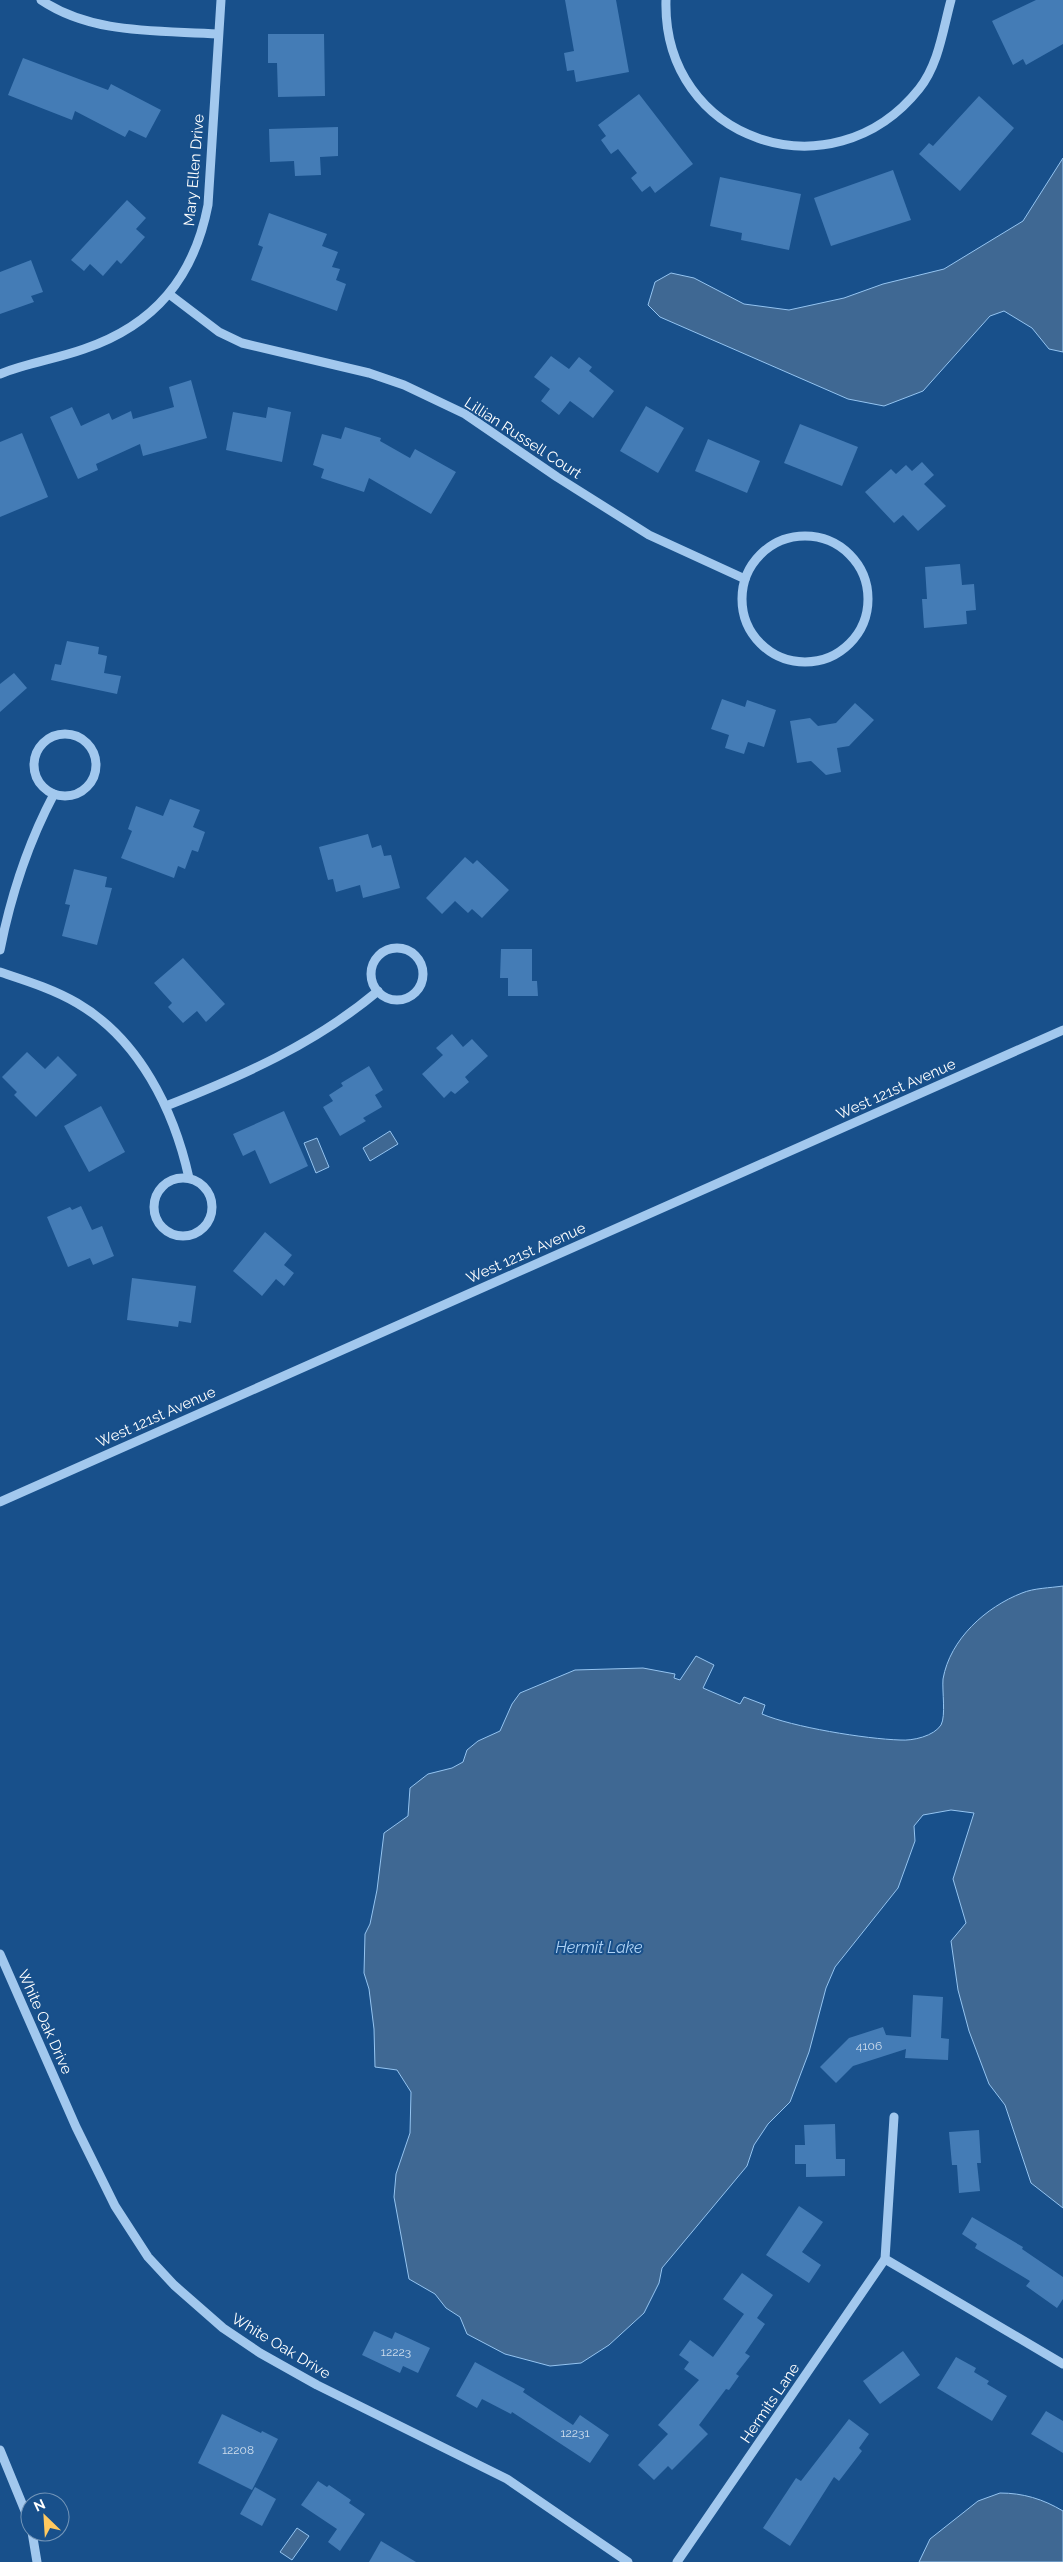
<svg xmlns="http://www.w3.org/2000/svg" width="1063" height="2562" font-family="Raleway,sans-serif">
	<rect width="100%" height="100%" fill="#18508b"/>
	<g fill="#3f6893" stroke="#94c4f1">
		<path d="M1063 158V352L1049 349 1032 328 1004 311 990 316 923 391 884 406 848 399 660 317 648 305 655 282 671 273 694 278 744 304 789 310 844 298 883 284 944 269 1023 221Z"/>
		<path d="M390 1131 398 1144 370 1161 363 1148Z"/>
		<path d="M317 1138 329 1167 316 1173 304 1143Z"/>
		<path d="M1063 1586V2208L1031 2183 1005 2105 989 2084 969 2031 958 1990 951 1941 966 1923 953 1879 974 1813 951 1810 923 1815 914 1826 915 1841 898 1888 835 1967 826 1988 809 2052 790 2102 768 2124 754 2145 747 2166 662 2268 659 2283 644 2313 609 2345 581 2363 550 2366 505 2354 467 2334 460 2317 446 2308 435 2294 409 2279 394 2197 396 2174 410 2133 411 2092 397 2070 375 2067 374 2029 369 1989 364 1973 365 1934 370 1924 377 1890 384 1833 408 1816 410 1788 428 1774 452 1768 463 1762 467 1750 478 1741 500 1731 512 1704 520 1693 575 1670 643 1668 675 1674 674 1678 680 1680 696 1656 714 1665 703 1688 740 1704 744 1697 765 1705 762 1714C792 1727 866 1739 900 1740 913 1741 934 1736 941 1725 946 1716 942 1691 943 1679 950 1639 986 1607 1022 1593 1034 1588 1050 1588 1063 1586Z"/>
		<path d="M1000 2493C1023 2493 1043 2499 1063 2511V2562H919L930 2539 978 2501Z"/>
		<path d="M297 2528 309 2536 292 2560 280 2552Z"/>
	</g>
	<g fill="#447cb6">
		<path d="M565 0H616L629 72 576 82 574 70 567 71 564 53 574 51Z"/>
		<path d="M1036 0H1063V44L1026 65 1023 59 1013 65 992 21Z"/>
		<path d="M268 34H324L325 96 278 97 277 63H268Z"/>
		<path d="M23 58 108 90 111 84 161 110 146 138 129 130 125 137 75 111 72 120 8 95Z"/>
		<path d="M639 94 693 164 655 193 650 186 642 192 631 178 637 173 618 149 611 154 601 140 606 136 598 125Z"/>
		<path d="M979 96 1014 128 960 191 919 154 929 143 933 146Z"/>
		<path d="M338 127V156L320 157 321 175 295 176 294 161 270 162 269 129Z"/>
		<path d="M893 170 911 220 831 246 814 198Z"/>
		<path d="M720 177 801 194 789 250 741 240 742 233 710 226Z"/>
		<path d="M127 200 146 218 136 229 145 237 121 264 117 260 103 276 90 264 84 271 71 260Z"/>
		<path d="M269 213 327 234 322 246 338 252 332 267 340 269 336 280 346 284 337 311 251 280 263 247 258 245Z"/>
		<path d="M31 260 43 292 31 296 34 302 0 314V272Z"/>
		<path d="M551 356 569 369 579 357 592 367 589 371 614 391 593 418 570 401 559 415 541 401 550 389 534 377Z"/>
		<path d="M191 380 207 438 143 456 140 444 96 464 98 470 78 479 50 417 72 407 81 426 109 413 112 420 131 411 133 419 174 407 169 387Z"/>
		<path d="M646 406 684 428 658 473 620 451Z"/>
		<path d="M268 407 291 412 282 462 226 450 233 412 266 418Z"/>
		<path d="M800 424 858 447 842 486 784 463Z"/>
		<path d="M345 427 381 438 380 441 410 458 415 449 456 472 431 514 369 478 364 492 321 478 324 469 313 465 322 434 341 439Z"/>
		<path d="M22 433 48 497 0 517V442Z"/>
		<path d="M708 439 760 461 747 493 695 471Z"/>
		<path d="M922 462 934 475 924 484 946 506 918 531 903 515 894 523 865 492 891 469 896 474 906 465 912 471Z"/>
		<path d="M960 564 962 585 974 584 976 610 966 611 967 624 924 628 922 599H927L925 567Z"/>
		<path d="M67 641 99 647 98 654 107 656 104 673 121 676 117 694 51 680 55 664 61 665Z"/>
		<path d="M14 673 27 688 0 712V684Z"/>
		<path d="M722 699 745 707 747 700 776 710 764 747 748 742 744 754 725 748 729 735 711 729Z"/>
		<path d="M855 703 874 720 849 746 837 748 841 772 826 775 811 761 797 763 790 721 810 718 818 726 836 723Z"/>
		<path d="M170 799 200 810 193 827 205 832 198 852 192 850 185 869 178 866 174 878 121 858 132 831 128 829 136 806 163 816Z"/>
		<path d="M368 834 372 848 381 845 384 856 391 855 400 888 363 898 360 885 336 892 333 879 328 880 319 847Z"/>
		<path d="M465 857 473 864 477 860 509 890 482 918 472 909 468 913 455 901 442 914 426 898Z"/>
		<path d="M74 869 107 877 105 887 112 888 97 945 62 936 70 905 65 904Z"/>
		<path d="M501 949H532V981H537L538 996H508V978H500Z"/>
		<path d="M183 958 225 1004 206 1022 197 1011 183 1023 168 1007 172 1003 154 983Z"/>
		<path d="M452 1034 463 1047 472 1039 488 1056 465 1077 469 1082 455 1094 451 1091 444 1098 422 1074 443 1055 436 1048Z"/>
		<path d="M27 1052 45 1069 58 1056 77 1075 36 1117 14 1095 17 1092 2 1077Z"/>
		<path d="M369 1066 383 1090 375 1095 382 1107 363 1118 366 1121 340 1136 323 1107 333 1101 329 1095 343 1086 341 1083Z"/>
		<path d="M101 1106 125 1152 89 1172 64 1126Z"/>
		<path d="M284 1111 308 1166 270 1184 255 1150 243 1156 233 1134Z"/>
		<path d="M81 1206 92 1230 102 1226 114 1256 93 1265 90 1258 68 1267 47 1217 70 1207 72 1210Z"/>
		<path d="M265 1232 292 1255 284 1265 294 1273 284 1286 276 1279 262 1296 233 1271Z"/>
		<path d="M132 1278 196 1286 191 1323 179 1321 178 1327 127 1320Z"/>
		<path d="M913 1995 943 1997 941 2038 949 2039 948 2060 905 2058 906 2049 853 2066 836 2083 820 2067 849 2038 883 2027 886 2035 911 2037Z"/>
		<path d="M835 2124 836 2159H845V2176L806 2177V2164H795V2145H805L804 2125Z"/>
		<path d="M979 2130 981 2163H977L980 2191 959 2193 957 2165H952L949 2132Z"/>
		<path d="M799 2206 823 2222 802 2252 821 2265 809 2283 766 2255Z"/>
		<path d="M972 2217 1023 2247 1022 2249 1063 2277V2299L1057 2308 1026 2286 1030 2281 975 2248 977 2244 962 2234Z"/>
		<path d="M742 2273 773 2295 757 2318 765 2324 745 2353 750 2356 736 2374 739 2376 729 2390 726 2389 699 2425 708 2434 672 2470 668 2466 654 2480 638 2465 668 2434 658 2425 699 2380 684 2369 689 2362 679 2355 690 2340 713 2357 744 2314 723 2299Z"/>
		<path d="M374 2331 392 2339 395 2332 430 2348 418 2373 403 2366 400 2373 362 2355Z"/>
		<path d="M903 2351 920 2375 880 2404 863 2381Z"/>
		<path d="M956 2357 976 2368 974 2372 989 2381 987 2384 1007 2396 992 2421 937 2388Z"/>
		<path d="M475 2362 525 2389 523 2392 573 2425 580 2415 609 2435 590 2463 512 2412 511 2414 482 2399 477 2408 456 2396Z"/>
		<path d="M1046 2411 1063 2421V2453L1031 2434Z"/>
		<path d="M222 2414 261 2433 262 2431 278 2439 252 2490 198 2463Z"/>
		<path d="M849 2419 869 2434 859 2448 862 2451 839 2481 834 2477 790 2546 763 2528 796 2478 801 2481Z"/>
		<path d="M318 2481 327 2487 329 2485 351 2500 349 2503 365 2514 340 2551 328 2542 337 2529 301 2505Z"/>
		<path d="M255 2487 276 2499 262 2526 240 2514Z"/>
		<path d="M381 2541 416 2562H369Z"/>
	</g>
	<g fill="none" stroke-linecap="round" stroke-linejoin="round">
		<g stroke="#a2c8ee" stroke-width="9">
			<path d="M41 0C93 35 158 30 218 34"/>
			<path d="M666 0C662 141 832 198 919 89 939 64 943 29 951 0"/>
			<path d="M169 294 219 332 242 343 369 373 404 385 465 414 557 477 649 535 745 579"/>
			<path d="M0 374C27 363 56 359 84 349 155 325 194 277 208 205L221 0"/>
			<circle cx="805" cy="599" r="63"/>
			<circle cx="65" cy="765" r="31"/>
			<circle cx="397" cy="974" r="26"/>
			<path d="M0 950C11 895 28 843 54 794"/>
			<path d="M0 972C27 981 53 989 77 1003 139 1039 174 1110 189 1178"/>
			<path d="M166 1106C242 1076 315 1044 378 991"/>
			<circle cx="183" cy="1207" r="29"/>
			<path d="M0 1502 1063 1030"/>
			<path d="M0 1954 76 2127 115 2206 148 2257 174 2285 223 2328 260 2353 317 2385 507 2479 628 2562"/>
			<path d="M894 2117 885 2259 1063 2364"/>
			<path d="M0 2450 30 2523"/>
			<path d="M32 2532 37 2562"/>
			<path d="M677 2562 885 2259"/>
		</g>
	</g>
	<g text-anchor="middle" stroke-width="4" stroke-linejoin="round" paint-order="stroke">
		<g font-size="12" fill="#d0deed">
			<text x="869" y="2050">4106</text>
			<text x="396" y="2356">12223</text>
			<text x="575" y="2437">12231</text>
			<text x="238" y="2454">12208</text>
		</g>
		<g font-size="15" fill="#fff" stroke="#18508b">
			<text transform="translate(194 170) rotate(-85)" y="5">Mary Ellen Drive</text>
			<text transform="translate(523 438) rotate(33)" y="5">Lillian Russell Court</text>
			<text transform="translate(896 1089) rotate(-24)" y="5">West 121st Avenue</text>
			<text transform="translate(526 1253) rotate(-24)" y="5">West 121st Avenue</text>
			<text transform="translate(156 1417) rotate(-24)" y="5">West 121st Avenue</text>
			<text transform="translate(45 2022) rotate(66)" y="5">White Oak Drive</text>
			<text transform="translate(281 2346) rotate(31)" y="5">White Oak Drive</text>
			<text transform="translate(770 2403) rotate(-56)" y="5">Hermits Lane</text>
		</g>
		<g font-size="16" font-style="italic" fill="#aed2f5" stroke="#18508b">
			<text x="599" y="1953">Hermit Lake</text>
		</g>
	</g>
	<g transform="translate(45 2517) rotate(335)"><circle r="24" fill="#18508b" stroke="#7496b9"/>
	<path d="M0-4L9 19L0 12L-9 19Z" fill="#ffc95f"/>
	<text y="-8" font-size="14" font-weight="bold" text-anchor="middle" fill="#ffffff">N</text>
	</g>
</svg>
